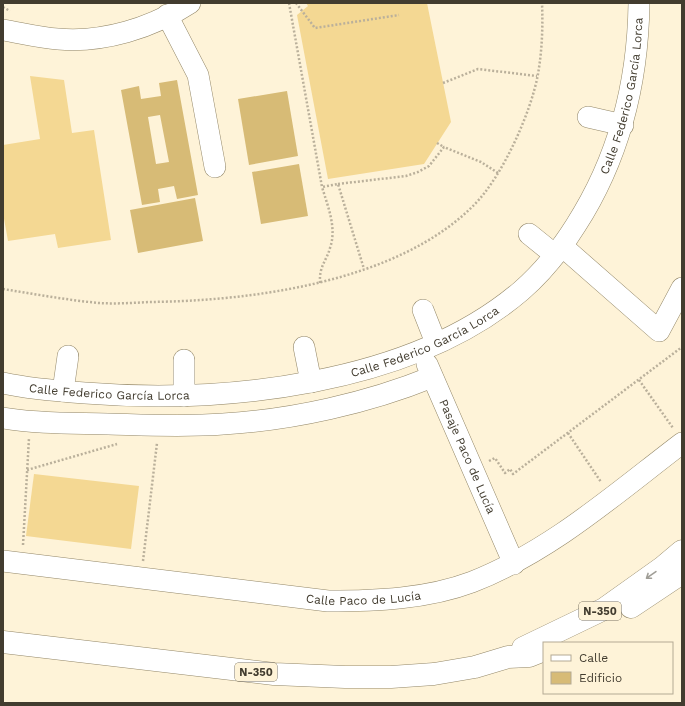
<svg xmlns="http://www.w3.org/2000/svg" width="685" height="706" font-family="'Work Sans',sans-serif">
	<rect width="100%" height="100%" fill="#fef3d8"/>
	<g fill="#f4d893">
		<path d="M306 3H427L451 122 424 164 328 179 297 15 308 6Z"/>
		<path d="M30 76 64 80 72 133 94 130 111 240 58 248 55 234 8 241 3 213V145L40 139Z"/>
		<path d="M34 474 139 486 131 549 26 536Z"/>
	</g>
	<g fill="#d7bb76" fill-rule="evenodd">
		<path d="M177 80 198 195 177 199 174 186 158 189 160 202 142 205 121 90 139 86 141 99 161 96 159 83ZM160 115 169 162 156 164 148 117Z"/>
		<path d="M287 91 298 156 249 165 238 99Z"/>
		<path d="M299 164 308 216 261 224 252 172Z"/>
		<path d="M195 198 203 241 138 253 130 210Z"/>
	</g>
	<g fill="none" stroke-linecap="round" stroke-linejoin="round">
		<defs>
			<g id="minor">
				<path d="M167 15 198 75 215 167"/>
				<path d="M3 30C21 33 40 38 58 39 103 43 152 28 190 3"/>
				<path d="M588 117 623 125"/>
				<path d="M529 234 555 255"/>
				<path d="M562 246 659 331 682 288"/>
				<path d="M423 310 436 343"/>
				<path d="M304 347 311 382"/>
				<path d="M184 360V396"/>
				<path id="s1" d="M427 364 514 564"/>
				<path id="s2" d="M3 383C30 389 57 391 85 393 224 404 411 385 521 291 543 272 561 249 576 225 619 158 638 82 639 3"/>
				<path d="M63 391 68 356"/>
				<path d="M3 418C38 424 73 423 108 424 146 425 185 427 223 424 292 420 368 403 432 377"/>
				<path id="s3" d="M3 561 328 601C376 601 427 599 472 582 551 551 615 494 682 443"/>
			</g>
			<g id="highway">
				<path d="M631 607 682 573"/>
				<path d="M3 642 274 674 345 677H391L434 674 475 667 508 657 529 656 544 650"/>
				<path d="M523 648 604 609 663 567 682 551"/>
			</g>
		</defs>
		<use href="#minor" stroke="#938768" stroke-width="22"/>
		<use href="#highway" stroke="#938768" stroke-width="23"/>
		<g stroke="#bab09b" stroke-width="2.5" stroke-dasharray="2 2" stroke-linecap="butt">
			<path d="M289 3 322 187 338 184 364 269"/>
			<path d="M296 3 315 28 399 15"/>
			<path d="M3 7 10 11"/>
			<path d="M443 83 478 69 537 76"/>
			<path d="M437 143 444 147"/>
			<path d="M338 184 406 176 418 172 429 166 444 147 481 162 498 173"/>
			<path d="M320 283C319 266 326 262 330 248 337 228 328 207 322 187"/>
			<path d="M3 289C34 294 67 300 99 303 115 304 132 303 149 302 252 301 398 282 474 205 502 177 531 113 538 74 542 51 543 27 542 3"/>
			<path d="M639 380 673 428"/>
			<path d="M568 433 601 482"/>
			<path d="M489 461 495 458 505 473 510 469 513 474 682 347"/>
			<path d="M27 470 117 444"/>
			<path d="M23 545 29 438"/>
			<path d="M143 561 157 443"/>
		</g>
		<use href="#minor" stroke="#fff" stroke-width="21"/>
		<use href="#highway" stroke="#fff" stroke-width="22"/>
	</g>
	<defs><path id="oneway-shaft" d="M-6 0H5M1.5-3L5.5 0L1.5 3" fill="none" stroke-width="1.6" stroke-linecap="round" stroke-linejoin="round"/></defs>
	<use stroke="#a09e97" href="#oneway-shaft" transform="translate(651 575) rotate(145)"/>
	<g text-anchor="middle" stroke-width="3" stroke-linejoin="round" paint-order="stroke">
		<g fill="#fef3d8" stroke="#7a7362" stroke-width="1">
			<rect x="579" y="602" width="42" height="18" rx="3"/>
			<rect x="235" y="663" width="42" height="18" rx="3"/>
		</g>
		<g font-size="11" font-weight="bold" fill="#423c2f">
			<text x="600" y="615">N-350</text>
			<text x="256" y="676">N-350</text>
		</g>
		<g font-size="12" fill="#423c2f" stroke="#fef3d8">
			<text dy="4" stroke="none"><textPath href="#s2" startOffset="766">Calle Federico García Lorca</textPath></text>
			<text dy="4" stroke="none"><textPath href="#s2" startOffset="431">Calle Federico García Lorca</textPath></text>
			<text dy="4" stroke="none"><textPath href="#s2" startOffset="107">Calle Federico García Lorca</textPath></text>
			<text dy="4" stroke="none"><textPath href="#s1" startOffset="101">Pasaje Paco de Lucía</textPath></text>
			<text dy="4" stroke="none"><textPath href="#s3" startOffset="363">Calle Paco de Lucía</textPath></text>
		</g>
	</g>
	<rect width="685" height="706" fill="none" stroke="#423c2f" stroke-width="8"/>
	<rect x="543" y="642" width="130" height="52" fill="#fef3d8" stroke="#b3aa94"/>
	<rect x="551" y="655" width="20" height="6" fill="#ffffff" stroke="#b3aa94"/>
	<text x="579" y="662" font-size="12" fill="#423c2f">Calle</text>
	<rect x="551" y="672" width="20" height="12" fill="#d7bb76" stroke="#b3aa94"/>
	<text x="579" y="682" font-size="12" fill="#423c2f">Edificio</text>
</svg>
